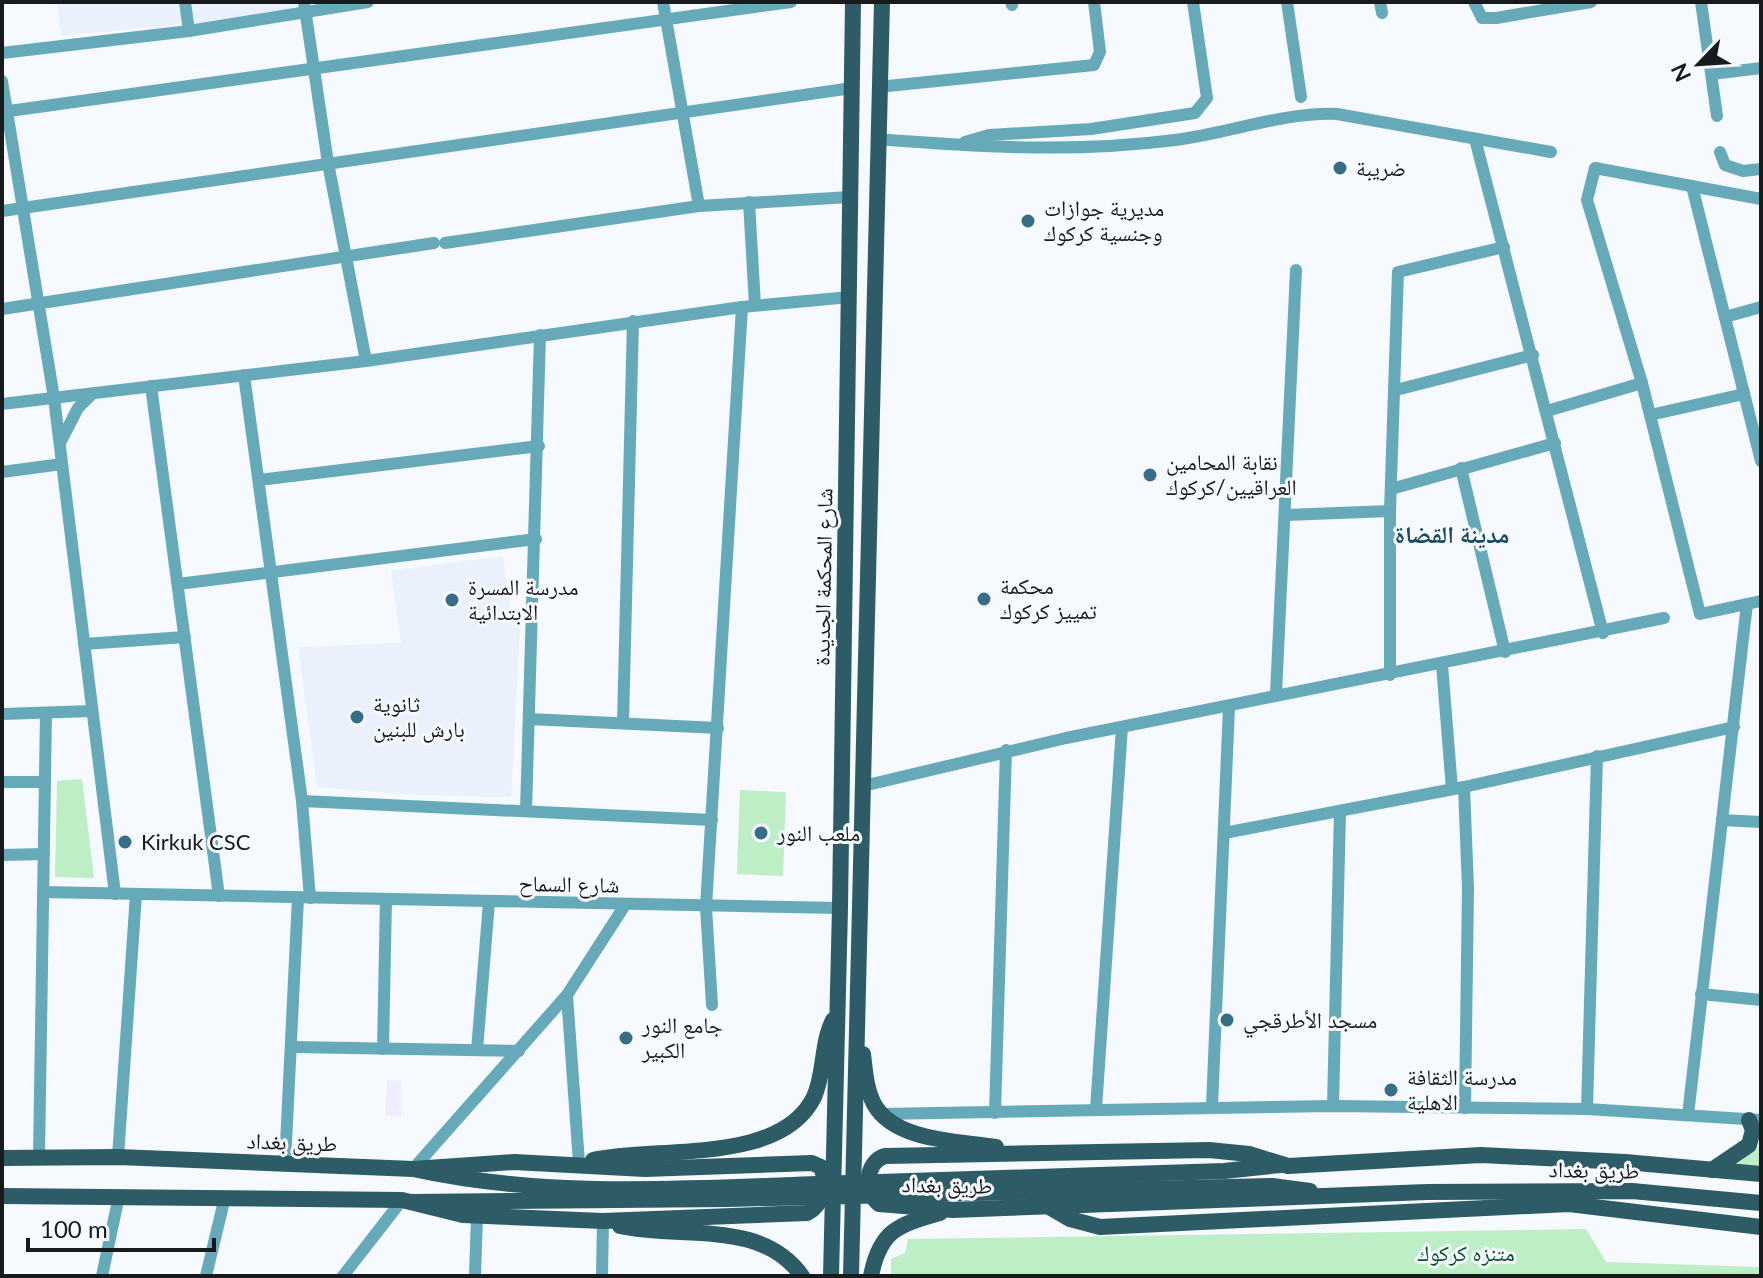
<svg xmlns="http://www.w3.org/2000/svg" width="1763" height="1278" font-family="Lato,'Noto Naskh Arabic',sans-serif">
	<rect width="100%" height="100%" fill="#f6f9fe"/>
	<path fill="#efecfe" d="M387 1080 401 1081V1117L385 1115Z"/>
	<g fill="#ebf0fd">
		<path d="M57 2H179L181 24 61 36Z"/>
		<path d="M192 2H294V12L194 24Z"/>
		<path d="M503 556 513 628H520L511 797 413 795 317 787 298 647 401 643 391 571Z"/>
	</g>
	<g fill="#beeec6">
		<path d="M82 779 94 878 55 877 57 781Z"/>
		<path d="M740 790 786 792 783 876 737 874Z"/>
		<path d="M1761 1145V1167L1733 1164Z"/>
		<path d="M1586 1229 1606 1262 1761 1267V1276H891V1259L905 1253 908 1239Z"/>
	</g>
	<g fill="none" stroke-linecap="round" stroke-linejoin="round">
		<g stroke="#66aab9" stroke-width="12">
			<path d="M185 2 189 31"/>
			<path d="M304 2 328 163 366 361"/>
			<path d="M663 2 699 206"/>
			<path d="M1011 2 1012 5"/>
			<path d="M1287 2 1301 97"/>
			<path d="M1380 2 1382 13"/>
			<path d="M1474 2 1482 18H1496L1591 2"/>
			<path d="M1701 2 1717 116"/>
			<path d="M2 53 189 31 368 2"/>
			<path d="M1712 74 1761 68"/>
			<path d="M2 81 54 398 115 894"/>
			<path d="M878 87 1094 65 1100 52 1094 2"/>
			<path d="M2 112 791 2"/>
			<path d="M877 139C978 147 1073 153 1175 140 1230 133 1283 112 1337 114L1551 152"/>
			<path d="M1475 139 1603 633"/>
			<path d="M965 142 989 135 1091 129 1195 113 1207 98 1193 2"/>
			<path d="M1720 152 1725 165 1743 171 1761 169"/>
			<path d="M1692 186 1761 461"/>
			<path d="M1761 199 1595 168 1587 200 1642 383 1700 614 1761 601"/>
			<path d="M749 202 755 305"/>
			<path d="M2 211 852 88"/>
			<path d="M445 243 699 206 850 197"/>
			<path d="M2 309 434 243"/>
			<path d="M1725 317 1761 307"/>
			<path d="M244 375 302 801 310 898"/>
			<path d="M151 386 219 896"/>
			<path d="M1396 390 1533 355"/>
			<path d="M2 404 366 361 742 307 850 297"/>
			<path d="M1547 411 1642 383"/>
			<path d="M1650 415 1744 394"/>
			<path d="M61 441 78 408 92 394"/>
			<path d="M1461 468 1505 652"/>
			<path d="M2 472 62 464"/>
			<path d="M259 480 539 446"/>
			<path d="M1391 489 1555 443"/>
			<path d="M1286 515 1390 511"/>
			<path d="M178 584 536 539"/>
			<path d="M84 644 185 637"/>
			<path d="M1442 665 1452 789"/>
			<path d="M1390 675V511L1398 272 1504 247"/>
			<path d="M1276 694 1296 270"/>
			<path d="M2 714 92 711"/>
			<path d="M529 719 718 728"/>
			<path d="M623 723 633 321"/>
			<path d="M2 782H45"/>
			<path d="M863 786 1066 738 1664 618"/>
			<path d="M1464 787 1468 888 1465 1108"/>
			<path d="M302 801 712 820"/>
			<path d="M526 811 540 335"/>
			<path d="M1722 820 1761 822"/>
			<path d="M1224 833 1464 787 1734 727"/>
			<path d="M2 855 44 854"/>
			<path d="M43 892 840 908"/>
			<path d="M1701 994 1761 1000"/>
			<path d="M567 995 579 1163"/>
			<path d="M712 1005 706 907 742 307"/>
			<path d="M292 1047 519 1051"/>
			<path d="M383 1049 386 899"/>
			<path d="M477 1050 489 902"/>
			<path d="M1212 1106 1229 707"/>
			<path d="M1333 1106 1340 811"/>
			<path d="M1096 1109 1122 727"/>
			<path d="M1587 1109 1597 756"/>
			<path d="M995 1113 1006 750"/>
			<path d="M881 1114 1333 1106 1587 1109 1761 1120"/>
			<path d="M1688 1115 1747 604"/>
			<path d="M39 1157 46 713"/>
			<path d="M118 1157 136 894"/>
			<path d="M285 1164 298 898"/>
			<path d="M413 1169 567 995 625 905"/>
			<path d="M102 1276 119 1196"/>
			<path d="M206 1276 225 1197"/>
			<path d="M343 1276 402 1200"/>
			<path d="M475 1276 477 1216"/>
			<path d="M602 1276 603 1221"/>
		</g>
		<g stroke="#2d5c67" stroke-width="16">
			<path d="M863 1054C865 1070 866 1089 874 1104 894 1141 958 1141 996 1147"/>
			<path d="M2 1158 118 1157 413 1169 514 1162 645 1169 812 1163 821 1167C828 1183 823 1205 807 1213L603 1221 463 1215 402 1200 2 1196"/>
			<path d="M593 1160C658 1146 781 1165 814 1097 825 1072 821 1044 833 1020"/>
			<path d="M1712 1170 1749 1145 1753 1130 1749 1120"/>
			<path d="M1761 1174 1625 1162 1481 1155 1288 1166 1249 1154 1209 1150 885 1156C865 1162 864 1192 879 1204L953 1210 1427 1192 1632 1191 1761 1203"/>
			<path d="M1272 1186 1310 1191"/>
			<path d="M1051 1208 1070 1219 1100 1227 1569 1204 1761 1227"/>
			<path d="M620 1226C681 1240 761 1218 802 1276"/>
			<path d="M831 1276 840 908 853 2"/>
			<path d="M851 1276 882 2"/>
			<path d="M871 1276C880 1230 898 1225 940 1213"/>
		</g>
		<g stroke="#2d5c67" stroke-width="16">
			<path d="M413 1169C545 1198 683 1189 818 1184 953 1179 1089 1176 1224 1171L1280 1165"/>
			<path d="M412 1202 727 1199 1272 1186"/>
		</g>
	</g>
	<g fill="#366e88" stroke="#f6f9fe" stroke-width="3">
		<circle cx="1340" cy="168" r="8"/>
		<circle cx="1028" cy="221" r="8"/>
		<circle cx="1150" cy="475" r="8"/>
		<circle cx="984" cy="599" r="8"/>
		<circle cx="452" cy="600" r="8"/>
		<circle cx="357" cy="717" r="8"/>
		<circle cx="761" cy="833" r="8"/>
		<circle cx="125" cy="842" r="8"/>
		<circle cx="1227" cy="1020" r="8"/>
		<circle cx="626" cy="1038" r="8"/>
		<circle cx="1391" cy="1090" r="8"/>
	</g>
	<g text-anchor="middle" stroke-width="6" stroke-linejoin="round" paint-order="stroke">
		<g font-size="22" fill="#181a1d" stroke="#f6f9fe" text-anchor="start">
			<text x="1356" y="176">ضريبة</text>
			<text x="1044" y="216">مديرية جوازات<tspan x="1044" dy="25">وجنسية كركوك</tspan></text>
			<text x="1166" y="470">نقابة المحامين<tspan x="1166" dy="25">العراقيين/كركوك</tspan></text>
			<text x="1000" y="594">محكمة<tspan x="1000" dy="25">تمييز كركوك</tspan></text>
			<text x="468" y="595">مدرسة المسرة<tspan x="468" dy="25">الابتدائية</tspan></text>
			<text x="373" y="712">ثانوية<tspan x="373" dy="25">بارش للبنين</tspan></text>
			<text x="777" y="841">ملعب النور</text>
			<text x="141" y="850">Kirkuk CSC</text>
			<text x="1243" y="1028">مسجد الأطرقجي</text>
			<text x="642" y="1033">جامع النور<tspan x="642" dy="25">الكبير</tspan></text>
			<text x="1407" y="1085">مدرسة الثقافة<tspan x="1407" dy="25">الاهلية</tspan></text>
		</g>
		<g font-size="22" fill="#181a1d" stroke="#f6f9fe">
			<text transform="translate(823 577) rotate(-89)" y="8">شارع المحكمة الجديدة</text>
			<text transform="translate(569 884) rotate(1)" y="8">شارع السماح</text>
			<text transform="translate(292 1142) rotate(2)" y="8">طريق بغداد</text>
			<text transform="translate(1594 1170) rotate(1)" y="8">طريق بغداد</text>
			<text transform="translate(947 1185) rotate(1)" y="8">طريق بغداد</text>
		</g>
		<g font-size="22" fill="#065323" stroke="#f6f9fe">
			<text x="1466" y="1261">متنزه كركوك</text>
		</g>
		<g font-size="24" font-weight="bold" fill="#1c4a5e" stroke="#f6f9fe">
			<text x="1452" y="543">مدينة القضاة</text>
		</g>
	</g>
	<rect width="1763" height="1278" fill="none" stroke="#181a1d" stroke-width="8"/>
	<g transform="translate(1699 64) rotate(245)" stroke="#f6f9fe" stroke-width="6" paint-order="stroke">
	<path d="M0-6L14 30L0 20L-14 30Z" fill="#181a1d"/>
	<text y="-12" font-size="22" font-weight="bold" text-anchor="middle" fill="#181a1d">N</text>
	</g>
	<path d="M28 1238v12h186v-12" fill="none" stroke="#181a1d" stroke-width="4"/>
	<text x="40" y="1238" font-size="24" fill="#181a1d" stroke="#f6f9fe" stroke-width="6" paint-order="stroke">100 m</text>
</svg>
